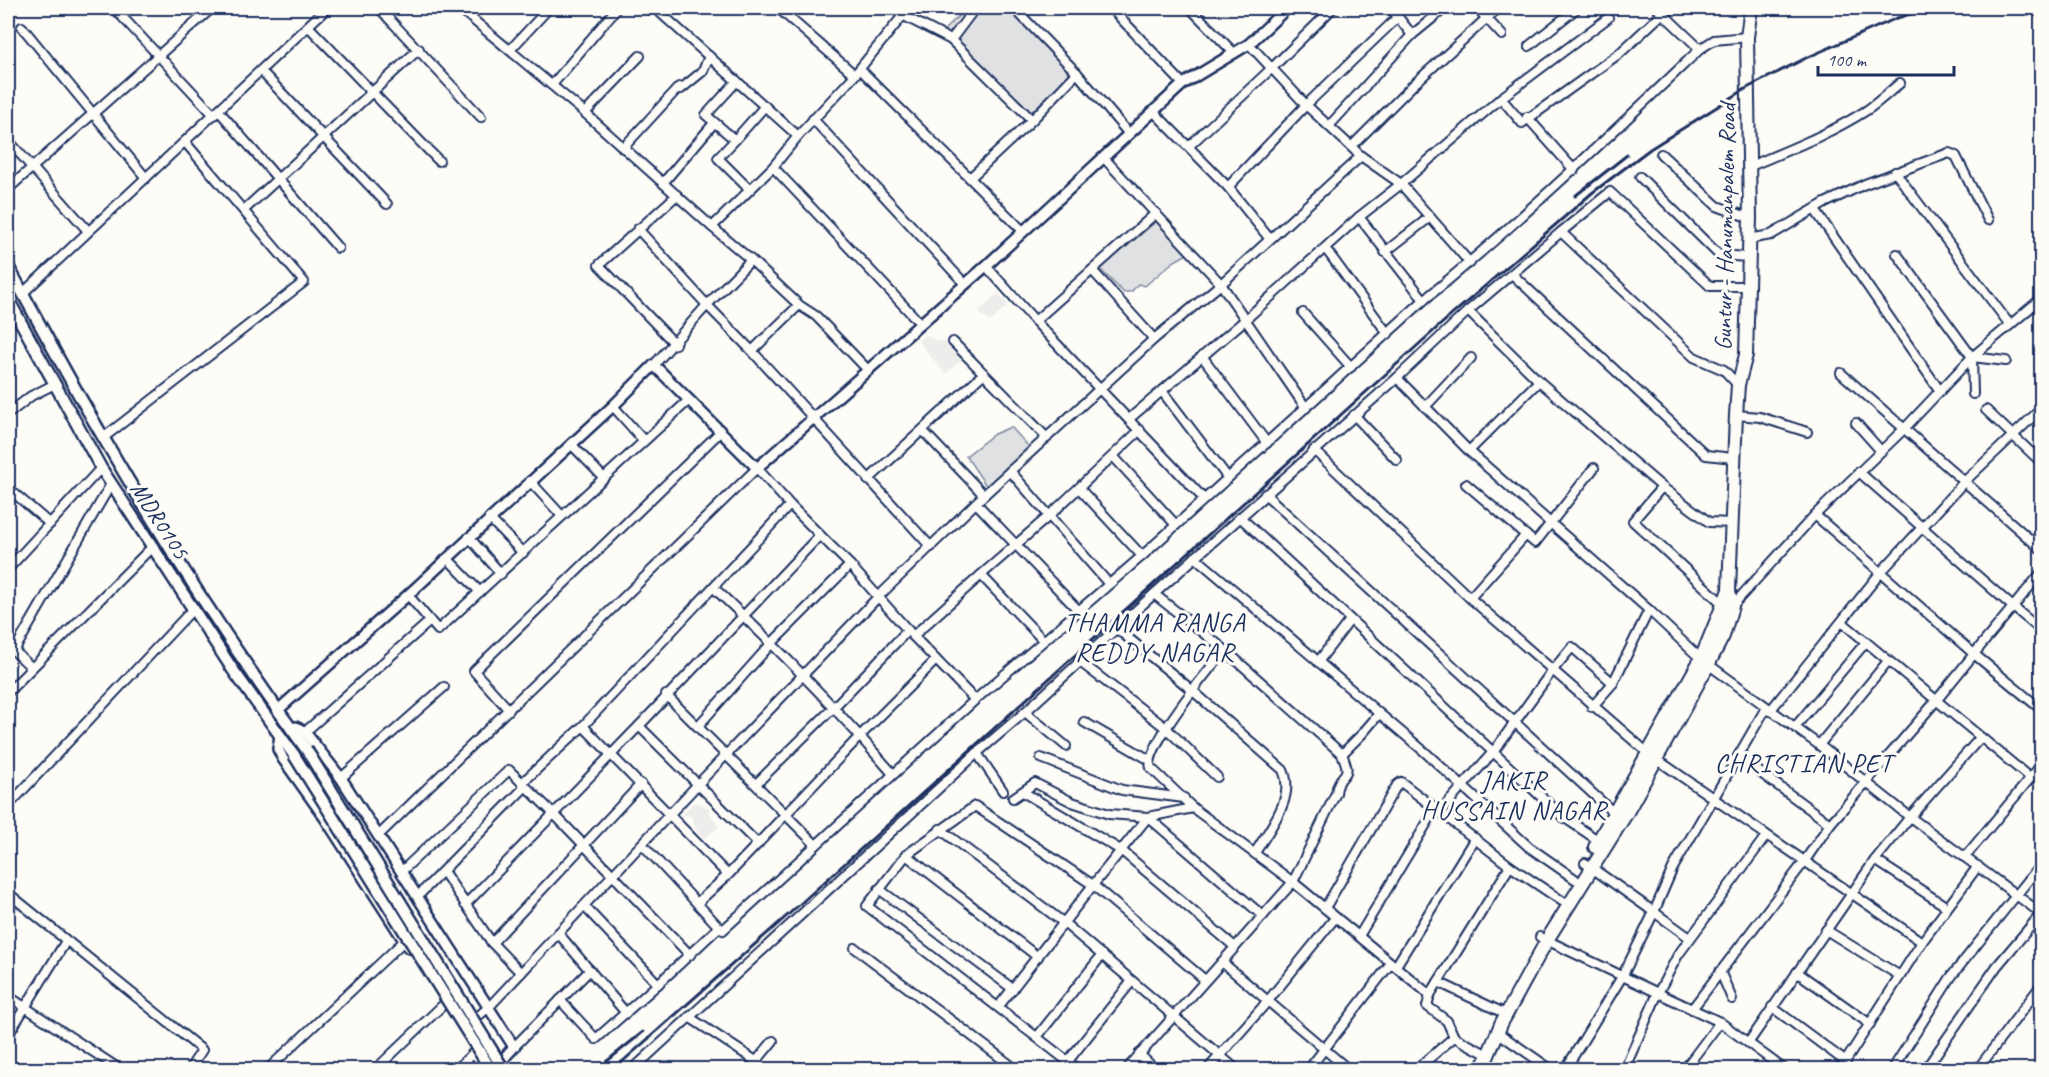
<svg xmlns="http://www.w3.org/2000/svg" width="2049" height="1077" font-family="Caveat,sans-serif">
	<rect width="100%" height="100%" fill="#fdfcf7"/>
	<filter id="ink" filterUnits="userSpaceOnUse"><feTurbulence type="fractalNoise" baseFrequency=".0167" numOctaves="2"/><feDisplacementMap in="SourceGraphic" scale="12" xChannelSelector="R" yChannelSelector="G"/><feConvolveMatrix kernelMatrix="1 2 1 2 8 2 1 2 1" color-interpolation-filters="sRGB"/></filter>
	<g filter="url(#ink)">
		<g fill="#edeeec">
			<path d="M998 293 1008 305 990 322 978 312Z"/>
			<path d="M926 335 935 340 949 343 963 359 945 374 918 341Z"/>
			<path d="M695 802 710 808 709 812 719 827 704 839 696 830 691 816 681 815Z"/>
		</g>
		<g fill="#e0e1e3" stroke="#7e88a0" stroke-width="1.5">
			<path d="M967 8H1007L1073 73 1029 114 943 31Z"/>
			<path d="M1158 220 1189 253 1173 262 1145 286 1138 284 1132 291 1124 293 1100 269Z"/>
			<path d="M1011 427 1030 448 987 487 966 456 994 434Z"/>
		</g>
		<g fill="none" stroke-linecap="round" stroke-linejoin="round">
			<defs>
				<g id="minor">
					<path d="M114 8 214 115"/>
					<path d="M379 8 481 117"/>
					<path d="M459 8 585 113 712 227 773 167 798 136 655 8"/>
					<path d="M778 8 855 75 798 136"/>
					<path d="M894 8 902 15 951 40 1032 120"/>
					<path d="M1014 8 1077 73 1129 134"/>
					<path d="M1111 8 1183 84"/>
					<path d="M1190 8 1234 53"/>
					<path d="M1391 8 1412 35"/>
					<path d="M1477 8 1502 35"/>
					<path d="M1657 8 1700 49"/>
					<path d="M2035 8 2042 15"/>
					<path d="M470 16 478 8"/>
					<path d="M308 26 439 161"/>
					<path d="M22 27 146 178"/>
					<path d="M951 40 975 8"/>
					<path d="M1249 44 1306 105 1361 156 1401 184 1470 263"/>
					<path d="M1529 46 1577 8"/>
					<path d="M510 50 549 8"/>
					<path d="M860 69 1023 231"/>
					<path d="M261 71 387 204"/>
					<path d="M857 72 909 8"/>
					<path d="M737 81 706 115 735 140 718 158 749 189"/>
					<path d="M552 85 617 8"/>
					<path d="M681 89 703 71 709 56"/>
					<path d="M1501 98 1522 123 1620 53 1663 13"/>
					<path d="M219 111 338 248"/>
					<path d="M1154 112 1228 187 1306 105 1398 17"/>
					<path d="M585 113 640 56"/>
					<path d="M1527 117 1574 170"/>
					<path d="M813 119 965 284"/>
					<path d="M1329 126 1412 35 1445 8"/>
					<path d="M8 140 88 231"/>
					<path d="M735 140 765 106"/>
					<path d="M1189 146 1272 68 1333 8"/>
					<path d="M1352 146 1413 85 1498 8"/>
					<path d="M623 148 679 87"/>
					<path d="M1661 154 1717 206 1750 218"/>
					<path d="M1104 158 1221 284 1306 408"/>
					<path d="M773 167 921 324"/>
					<path d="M1748 167C1788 150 1830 134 1867 110 1879 102 1889 92 1900 83"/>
					<path d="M1895 172 2010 325"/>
					<path d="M1640 177 1719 255 1748 257"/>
					<path d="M970 178 1032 120 1077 73"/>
					<path d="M663 183 714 123"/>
					<path d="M1228 187 1269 238"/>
					<path d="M8 189 212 8"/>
					<path d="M244 210 419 49"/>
					<path d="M1815 210 1940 391"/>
					<path d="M1359 217 1424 300"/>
					<path d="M638 229 707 305 751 260 712 227"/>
					<path d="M1561 232 1610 192 1710 286H1749"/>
					<path d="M1749 239 1771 235 1825 203 1865 184 1949 153 1956 156 1988 220"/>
					<path d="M1325 248 1388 334"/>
					<path d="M1385 252 1430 217"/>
					<path d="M1897 254 1972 357"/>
					<path d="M751 260 799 305 752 351"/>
					<path d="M986 266 1035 321 1204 499"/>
					<path d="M1092 270 1154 339"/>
					<path d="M1513 275 1706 455 1733 458"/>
					<path d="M23 293 327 8"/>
					<path d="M799 305 816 316 868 370"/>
					<path d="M1468 311 1539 381 1662 487 1709 522 1732 523"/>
					<path d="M1303 313 1351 367"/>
					<path d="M1035 321 1156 213"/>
					<path d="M953 342 1047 438"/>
					<path d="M675 344 599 265 677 195"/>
					<path d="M1202 356 1267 443"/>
					<path d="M654 365 707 305 752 351 931 547"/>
					<path d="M1841 373 2042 550"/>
					<path d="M1397 378 1469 451 1649 610 1701 659 1819 745 1910 817 2042 914"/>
					<path d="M1162 391 1228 478"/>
					<path d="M1973 394 1972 357 2006 361"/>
					<path d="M613 406 644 441"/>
					<path d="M1425 407 1471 358"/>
					<path d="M1986 410 2042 463"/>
					<path d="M8 414 31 396 55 384"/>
					<path d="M1354 415 1397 460"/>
					<path d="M1736 415 1760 417 1807 432"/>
					<path d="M1129 419 1245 320 1359 217 1401 184 1501 98 1608 18"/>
					<path d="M1856 423 1881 451"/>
					<path d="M923 431 984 495"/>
					<path d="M103 438 304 282 185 142"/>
					<path d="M571 444 604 478"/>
					<path d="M1314 450 1470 598 1649 754 1922 942"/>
					<path d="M1469 451 1539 381"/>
					<path d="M1113 456 1176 525"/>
					<path d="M1010 471 1109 584"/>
					<path d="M1859 472 2013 607 1974 654 2042 710"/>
					<path d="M868 480 983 374"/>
					<path d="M530 481 562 516"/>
					<path d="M1466 484 1535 543 1594 468"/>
					<path d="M1662 487 1633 521 1722 603 1732 606 1815 515 1904 429 1972 357 2042 298"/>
					<path d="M8 488 50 524"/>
					<path d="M1079 488 1142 556"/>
					<path d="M1265 494 1615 814"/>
					<path d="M976 503 1078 610"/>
					<path d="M1240 517 1562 816 1599 841"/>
					<path d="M489 518 523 553"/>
					<path d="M469 537 501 574"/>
					<path d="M1195 557 1426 753 1529 847 1575 879"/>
					<path d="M447 558 480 592"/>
					<path d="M8 569 101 468"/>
					<path d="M2042 572 2013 607 2042 631"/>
					<path d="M981 575 1049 516 1140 430"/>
					<path d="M713 587C776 646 837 709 893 774"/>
					<path d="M1154 594 1225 650 1342 754 1362 734 1379 714"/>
					<path d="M408 595 438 630 689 400"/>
					<path d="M1470 598 1526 535"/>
					<path d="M1842 622 2030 778"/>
					<path d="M1116 628 1193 691 1283 770C1296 798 1269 829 1255 853"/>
					<path d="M913 636 981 575 1043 640"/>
					<path d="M8 645 31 667"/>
					<path d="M1225 650C1210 668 1143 749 1151 768L1193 808 1293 882 1430 995"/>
					<path d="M14 651 111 484"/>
					<path d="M1079 661 1166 728 1217 777"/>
					<path d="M1318 662 1350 620"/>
					<path d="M8 692 153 546"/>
					<path d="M666 695 816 845"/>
					<path d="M1592 707 1613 683 1649 610"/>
					<path d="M509 710 474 671 720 432"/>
					<path d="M1770 711 1881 572 1964 482 2042 408"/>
					<path d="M1025 712 1066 746"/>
					<path d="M1084 722 1150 760"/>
					<path d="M583 726 728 875"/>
					<path d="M639 726 758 844"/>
					<path d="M698 726 771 644 850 565"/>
					<path d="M1795 727 1866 642"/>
					<path d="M305 732 430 621"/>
					<path d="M1819 745 1888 661"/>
					<path d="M977 753 1003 791"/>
					<path d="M1739 757 1830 824"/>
					<path d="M1041 758 1122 790 1184 798"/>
					<path d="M341 778 444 687"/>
					<path d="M522 783 583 726 790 505"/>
					<path d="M756 784 833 708 908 630"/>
					<path d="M1023 792 1122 851 1235 947"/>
					<path d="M1013 798 1035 783 1072 802 1109 814 1148 817 1263 916"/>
					<path d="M8 806 194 608"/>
					<path d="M1440 812 1494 751 1552 671 1572 647 1613 683"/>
					<path d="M940 829 1064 923 1237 1070"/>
					<path d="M378 836 757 468 790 505 850 565 913 636 975 700"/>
					<path d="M642 844 719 927"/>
					<path d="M906 855 1038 957"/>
					<path d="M1965 857 2042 764"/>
					<path d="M1875 860 1947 907"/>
					<path d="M402 871 509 770 553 813 690 955"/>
					<path d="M443 871 492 943 521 973"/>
					<path d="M879 889 1013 989"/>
					<path d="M8 893 202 1050 189 1070"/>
					<path d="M417 897 525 787"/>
					<path d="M697 903 728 875 860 736 936 660"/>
					<path d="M465 905 639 726 820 535"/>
					<path d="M1325 908 1397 785 1401 782 1510 866 1562 901"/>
					<path d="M1826 930 1900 976"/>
					<path d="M558 933 626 1013"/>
					<path d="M1359 936 1436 808"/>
					<path d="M1540 937 1658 993 1624 1070"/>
					<path d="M1690 938 1654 912 1673 868 1766 708"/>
					<path d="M492 943 641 784"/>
					<path d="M855 948 1017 1070"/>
					<path d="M1222 962 1349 1070"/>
					<path d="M1396 966 1475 838"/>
					<path d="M1720 971 1732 999"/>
					<path d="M1797 972 1870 1024"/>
					<path d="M1438 982 1508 1015"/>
					<path d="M658 984 719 927 723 930 975 700 1142 556 1424 300C1521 221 1610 135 1700 49L1714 40 1747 37"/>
					<path d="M8 996 121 1070"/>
					<path d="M560 1000 596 1039 658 984 584 906"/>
					<path d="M999 1006 1093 885 1148 817 1193 808"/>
					<path d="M1772 1007 1846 1062"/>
					<path d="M1692 1009 1804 862 1830 824 1936 701 1974 654 1815 515"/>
					<path d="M689 1017 756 1061"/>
					<path d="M1720 1022 1785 1070"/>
					<path d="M470 1023 489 1007 698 784 879 596 984 495 1154 339 1221 284 1361 156"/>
					<path d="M1497 1032 1552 1070"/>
					<path d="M8 1035 66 941"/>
					<path d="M1037 1037 1102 955"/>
					<path d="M1749 1042 1875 860 1910 817 1980 738"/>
					<path d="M514 1047 590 970"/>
					<path d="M1139 1054 1156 1070"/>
					<path d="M1488 1055 1454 1037 1447 1021 1427 1006 1430 995 1510 866"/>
					<path d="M1068 1061 1132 981"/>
					<path d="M1423 1063 1432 1070"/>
					<path d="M267 1070 404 941"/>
					<path d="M375 1070 445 1003"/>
					<path d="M456 1070 474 1052"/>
					<path d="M632 1070 977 753 1025 712 1154 594 1397 378 1468 311 1561 232 1694 357 1724 370 1738 385"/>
					<path d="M749 1070 773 1041"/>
					<path d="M1079 1070 867 906 906 855 975 806 1093 885 1205 980"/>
					<path d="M1126 1070 1293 882 1336 793C1339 768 1354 782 1342 754"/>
					<path d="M1207 1070 1267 1002 1335 918"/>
					<path d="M1308 1070 1391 963"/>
					<path d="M1416 1070 1454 1037"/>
					<path d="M1565 1070 1623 975 1654 912 1585 863"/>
					<path d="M1684 1070 1720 1022 1658 993 1678 955 1766 836"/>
					<path d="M1840 1070 1922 942 1978 866"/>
					<path d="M1892 1070 1951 977 2042 863"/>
					<path d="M1925 1070 1997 966 2041 914"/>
					<path d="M1977 1070 2042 984"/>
				</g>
				<g id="tertiary">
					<path d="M278 710 408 595 613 406 654 365 757 468 986 266 1183 84 1249 44 1287 8"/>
					<path d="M291 729 296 727 305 732 341 778 514 1047 495 1068"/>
					<path d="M280 735 278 749 283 759 325 818 409 948"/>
					<path d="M475 1054 484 1070"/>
				</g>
				<g id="secondary">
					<path d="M8 266C39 323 70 381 103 437 165 544 233 649 306 749"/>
					<path d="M8 299 101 468 233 670 294 755"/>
				</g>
				<g id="primary">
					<path d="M1595 847 1701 659 1729 590"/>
					<path d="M1482 1070 1501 1024 1547 940 1626 814 1708 665 1723 636 1732 606 1729 590 1736 415 1738 385 1746 355 1750 218 1747 37 1751 8"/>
				</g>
			</defs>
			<use href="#minor" stroke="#1b2f5e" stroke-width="12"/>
			<use href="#tertiary" stroke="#1b2f5e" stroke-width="14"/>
			<use href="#secondary" stroke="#1b2f5e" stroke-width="15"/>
			<use href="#primary" stroke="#1b2f5e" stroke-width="16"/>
			<use href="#minor" stroke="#fdfcf7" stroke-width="8"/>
			<use href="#tertiary" stroke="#fdfcf7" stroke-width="9"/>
			<use href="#secondary" stroke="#fdfcf7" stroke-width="10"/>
			<use href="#primary" stroke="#fdfcf7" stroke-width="12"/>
			<g stroke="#1b2f5e" stroke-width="3">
				<path d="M1575 196 1627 155"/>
				<path d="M596 1070 643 1032"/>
				<path d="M613 1070 789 914 1439 326 1592 193 1650 149 1747 88 1806 58 1897 18 1930 8"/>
			</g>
			<defs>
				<g id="secondary-bridge">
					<path d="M306 749 504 1070"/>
					<path d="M294 755 491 1070"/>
				</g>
			</defs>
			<use href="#secondary-bridge" stroke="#1b2f5e" stroke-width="15" stroke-linecap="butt"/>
			<use href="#secondary-bridge" stroke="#fdfcf7" stroke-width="10"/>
		</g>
	</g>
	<g text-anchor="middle" stroke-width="6" stroke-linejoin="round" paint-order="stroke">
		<g font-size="24" fill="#1b2f5e" stroke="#fdfcf7">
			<text transform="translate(1725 227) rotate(-89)" y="8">Guntur - Hanumanpalem Road</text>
			<text transform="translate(160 520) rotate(57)" y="8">MDR0105</text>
		</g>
		<g font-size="26" letter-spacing="1.5" fill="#1b2f5e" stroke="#fdfcf7">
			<text x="1155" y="631">THAMMA RANGA<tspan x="1155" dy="30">REDDY NAGAR</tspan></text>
			<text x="1804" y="772">CHRISTIAN PET</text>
			<text x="1514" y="789">JAKIR<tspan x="1514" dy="30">HUSSAIN NAGAR</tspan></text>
		</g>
	</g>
	<rect width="2049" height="1077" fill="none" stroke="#fdfcf7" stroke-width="30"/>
	<rect x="15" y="15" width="2019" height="1047" fill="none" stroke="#1b2f5e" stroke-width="2" filter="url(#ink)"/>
	<path d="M1818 66v9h136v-9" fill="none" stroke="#1b2f5e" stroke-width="3"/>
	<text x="1827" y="66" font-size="18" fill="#1b2f5e" stroke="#fdfcf7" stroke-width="4.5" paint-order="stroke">100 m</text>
</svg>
